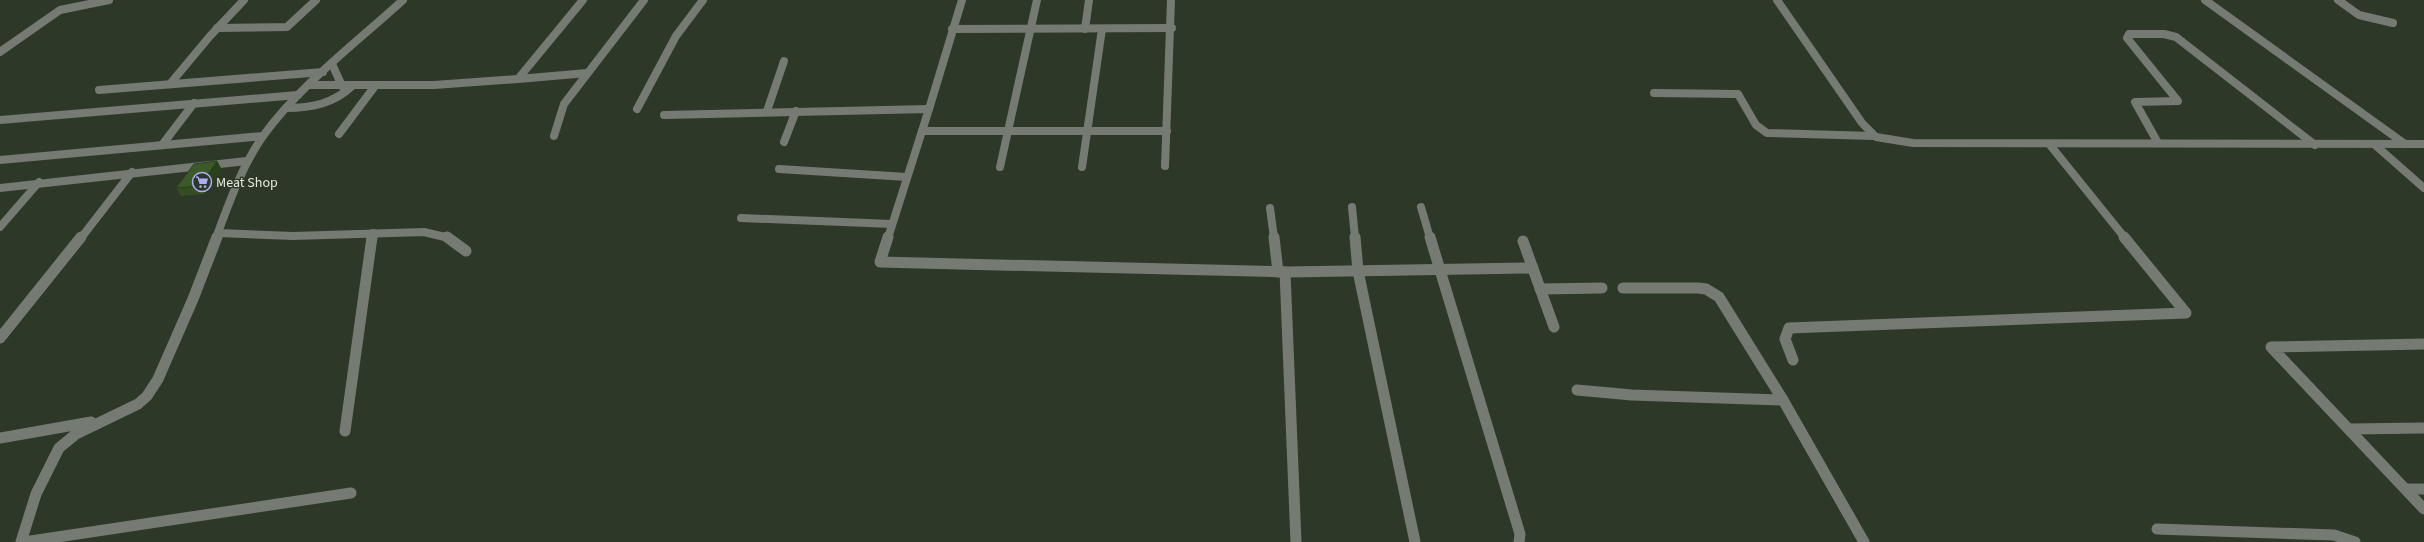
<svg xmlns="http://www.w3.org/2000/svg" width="2424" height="542" font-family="'Source Sans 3',sans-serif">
	<rect width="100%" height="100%" fill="#2e3828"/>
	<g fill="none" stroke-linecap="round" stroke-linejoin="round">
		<g stroke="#757b72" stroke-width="8">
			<path d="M583 0 518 79 587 73"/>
			<path d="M1777 0 1862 123 1876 137 1913 143 2424 144"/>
			<path d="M2205 0 2405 144"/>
			<path d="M2338 0 2359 15 2393 23"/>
			<path d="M217 28 287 27 316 0"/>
			<path d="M952 29 1172 28"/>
			<path d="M1085 29 1089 0"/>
			<path d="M0 52 60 10 109 0"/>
			<path d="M332 64 342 86"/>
			<path d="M170 84 210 36 244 0"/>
			<path d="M309 85H434L518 79"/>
			<path d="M99 90 323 72"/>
			<path d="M1654 93 1738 94 1756 125 1767 133 1874 136"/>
			<path d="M286 108C311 108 333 104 352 86"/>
			<path d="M637 109 676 36 703 0"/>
			<path d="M929 109 962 0"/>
			<path d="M767 111 784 61"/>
			<path d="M664 115 929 109 888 238"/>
			<path d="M0 120 298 95"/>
			<path d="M922 131H1167"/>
			<path d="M339 134 375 86"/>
			<path d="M554 136 564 104 644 0"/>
			<path d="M784 142 796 111"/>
			<path d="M2158 143 2135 102 2178 101 2127 38 2129 34H2164L2176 37 2315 145"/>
			<path d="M2374 144 2424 188"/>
			<path d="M162 145 194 103"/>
			<path d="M2050 145 2125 238"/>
			<path d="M0 160 263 136"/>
			<path d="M1165 166 1171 0"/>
			<path d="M1000 167 1037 0"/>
			<path d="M1082 167 1102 29"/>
			<path d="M779 169 907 177"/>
			<path d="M0 188 247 161"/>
			<path d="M1352 207 1355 238"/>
			<path d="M1421 207 1430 238"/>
			<path d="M1270 208 1274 238"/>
			<path d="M741 218 892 224"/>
			<path d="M0 227 39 182"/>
			<path d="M219 233 293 236 424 232 449 238"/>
			<path d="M81 238 132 172"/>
			<path d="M216 238C229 203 242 166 263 136 301 84 356 43 403 0"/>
			<path d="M372 238 373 233"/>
		</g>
		<g stroke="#757b72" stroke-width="11">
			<path d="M447 237 466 251"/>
			<path d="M888 237 880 262 1288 272 1533 268"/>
			<path d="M1274 237 1278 272"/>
			<path d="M1355 237 1358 271 1415 542"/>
			<path d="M1430 237 1520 534 1519 542"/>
			<path d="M1523 241 1554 327"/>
			<path d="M1285 272 1296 542"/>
			<path d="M1623 288H1698L1706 289 1719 297 1783 400 1864 542"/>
			<path d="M1540 289 1602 288"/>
			<path d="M0 338 81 237"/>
			<path d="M2424 344 2271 347 2424 509"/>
			<path d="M1793 360 1785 339 1789 328 2186 313 2124 237"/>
			<path d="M1577 390 1632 395 1783 400"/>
			<path d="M2351 429 2424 428"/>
			<path d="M345 431 372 237"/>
			<path d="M0 438 91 422"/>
			<path d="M2406 489H2424"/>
			<path d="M2157 529 2334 535 2355 542"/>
			<path d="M21 542 36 494 59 448 76 434 138 404 147 396 158 379 193 299 217 237"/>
			<path d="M24 542 351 493"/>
		</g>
	</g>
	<path fill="#344d22" d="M217 161 222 170 205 194 181 196 176 188Z"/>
	<path fill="#2a3f1c" d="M217 161 222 170 205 194 200 186Z"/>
	<path fill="#3c5a28" stroke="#2a3f1c" d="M217 161 200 186 176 188 194 164Z"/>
	<defs>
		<symbol id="supermarket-ring" viewBox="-11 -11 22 22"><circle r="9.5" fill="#2e3828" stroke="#afaefa" stroke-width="1.5"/><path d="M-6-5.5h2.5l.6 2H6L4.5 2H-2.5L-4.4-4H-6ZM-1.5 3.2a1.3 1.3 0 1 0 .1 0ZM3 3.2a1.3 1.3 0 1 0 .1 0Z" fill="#afaefa"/></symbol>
	</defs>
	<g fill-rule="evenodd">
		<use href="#supermarket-ring" x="191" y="171" width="22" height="22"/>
	</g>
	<g text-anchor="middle" stroke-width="3" stroke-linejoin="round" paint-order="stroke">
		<g font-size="14" fill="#e2e8de" stroke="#2e3828" text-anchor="start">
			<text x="216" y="187">Meat Shop</text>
		</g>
	</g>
</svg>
